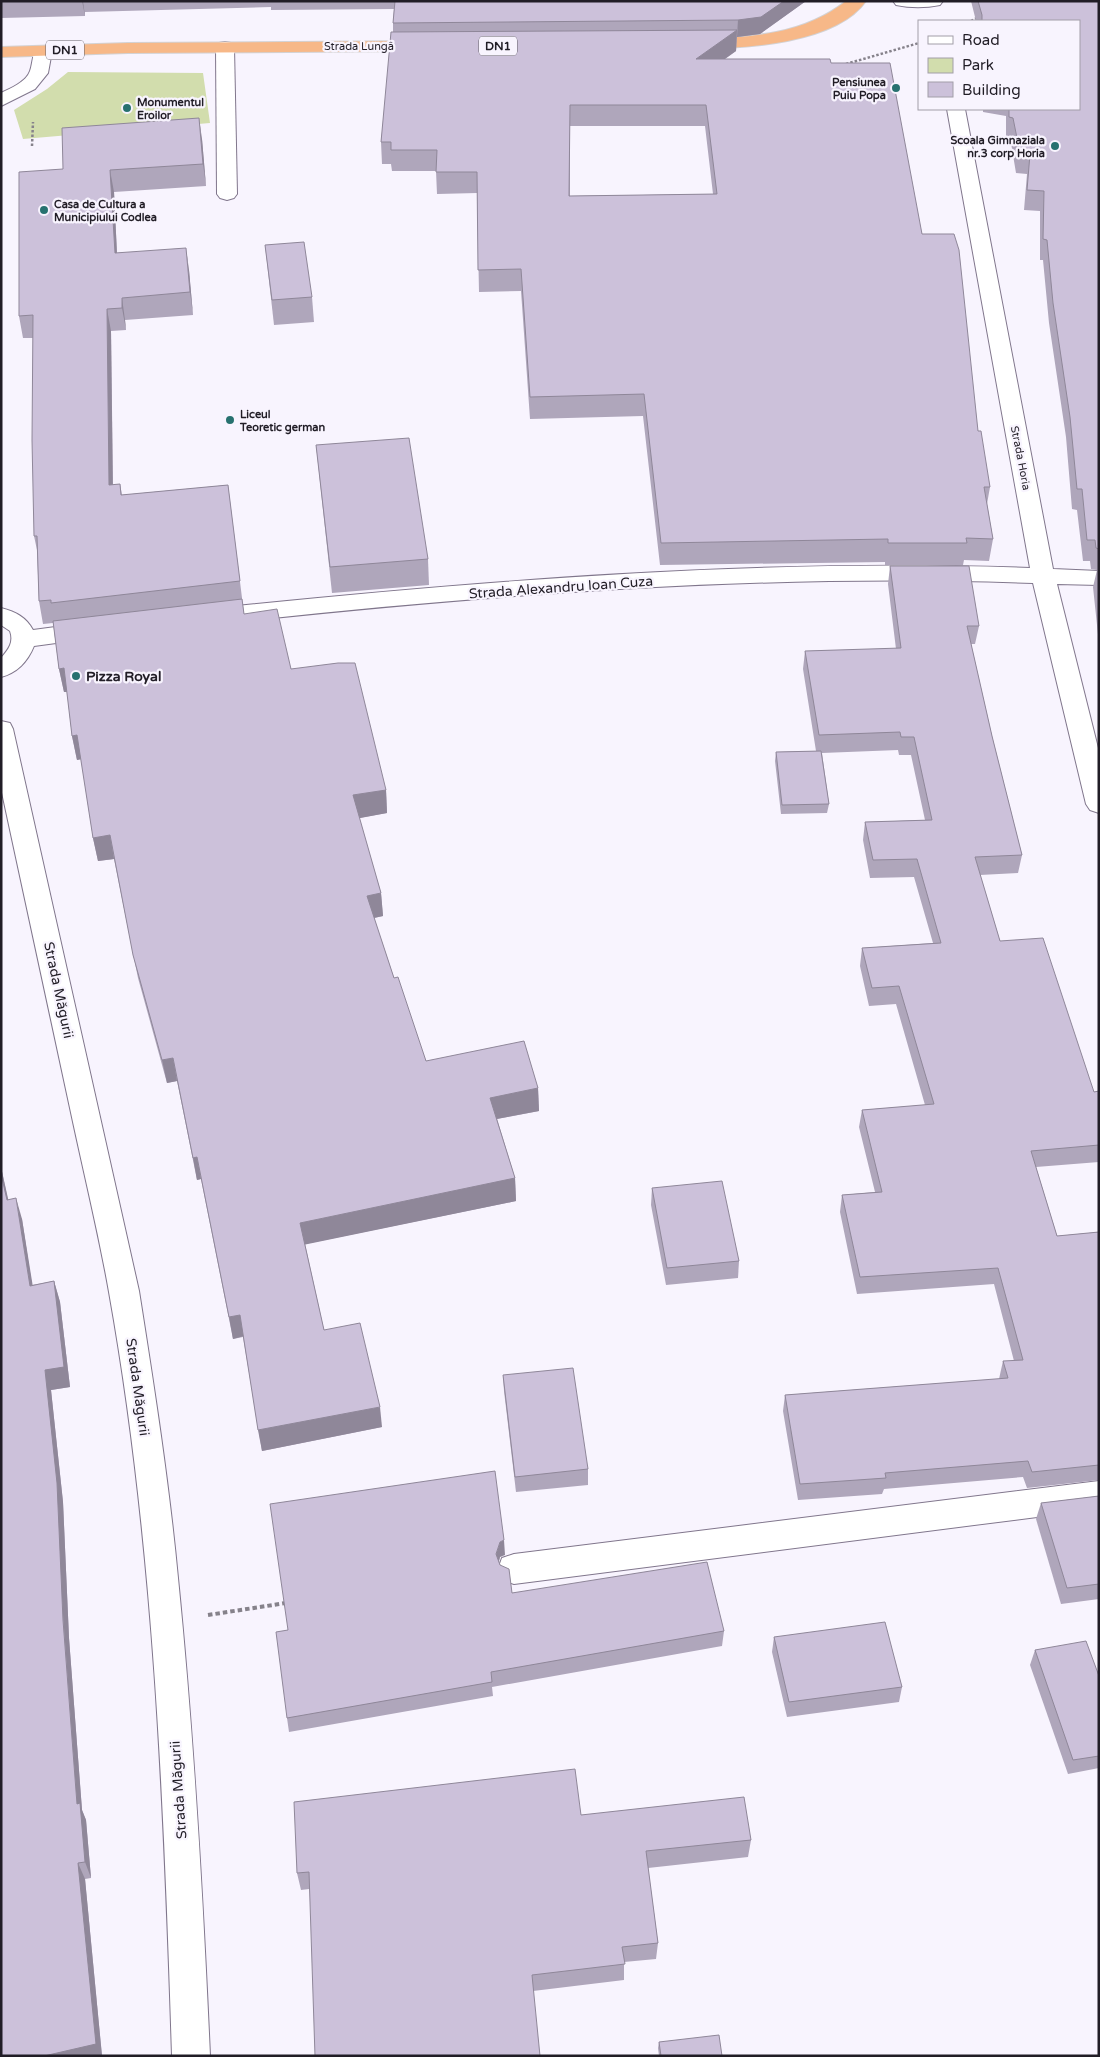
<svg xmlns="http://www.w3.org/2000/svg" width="1100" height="2057" font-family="'Varela Round',sans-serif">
	<rect width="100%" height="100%" fill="#f8f4fe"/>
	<path fill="#d2ddad" d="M68 72 203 73 210 123 23 139 14 110 47 89Z"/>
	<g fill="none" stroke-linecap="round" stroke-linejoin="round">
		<defs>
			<g id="minor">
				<path d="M893 1H943L940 5C925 8 911 8 896 5Z"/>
				<path d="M225 42 231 43 234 47 237 194 234 198 227 200 220 198 217 194 216 47 219 43Z"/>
				<path d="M43 46 49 47 52 51 48 73 35 89 1 106V93C11 88 26 82 30 71 33 63 32 54 37 47Z"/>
				<path d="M947 109H965L1053 569 1099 571V585L1057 584 1099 752V813L1090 810 1086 804 1033 583C757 573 481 595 207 625L199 622 195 617 199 612 207 609C480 581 755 558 1030 568Z"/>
				<path d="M1 608C16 612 26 617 33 630L93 622 101 625 105 630 101 635 93 638 34 646C28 661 17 673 1 677V658C9 649 14 642 10 631L1 625Z"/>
				<path d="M1 721 10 723 13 729 139 1291C154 1386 169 1482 178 1578 194 1737 203 1896 210 2056H172C164 1802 154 1543 109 1292 99 1235 85 1178 73 1122 49 1010 25 899 1 788Z"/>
				<path d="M1099 1481V1509L514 1584 502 1580 498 1569 502 1558 514 1554Z"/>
			</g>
			<g id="highway">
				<path d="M846 1H866C836 44 745 48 699 49L693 48 690 44 693 40 699 39C752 37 803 35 846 1Z"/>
				<path d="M428 41 434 42 437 46 434 50 428 51 128 53 1 57V47L128 43Z"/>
			</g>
		</defs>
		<use href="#minor" stroke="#80768c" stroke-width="2"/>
		<use href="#highway" stroke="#d3d2d4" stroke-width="2"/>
		<g stroke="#86828b" stroke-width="2.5" stroke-dasharray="2.5 2" stroke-linecap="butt">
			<path d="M971 21 979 17"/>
			<path d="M846 64 919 43"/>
			<path d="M32 146 33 122"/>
		</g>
		<path stroke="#86828b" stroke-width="4" stroke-dasharray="4.5 3" stroke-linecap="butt" d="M208 1615 286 1603"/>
		<use href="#minor" fill="#fff" fill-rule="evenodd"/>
		<use href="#highway" fill="#f7b888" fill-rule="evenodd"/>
	</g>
	<g fill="#afa6bb" fill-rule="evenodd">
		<path d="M1 1H806L760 34 737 37 736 51 725 59 831 63 922 234 978 431 990 487 987 504 993 539 989 561 964 560 963 565H885V562L660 565 643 416 530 419 521 291 479 292 477 193 437 194 436 171H392L391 164H382L381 142 393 32V23L394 9 271 10V7L85 12V16L1 18ZM570 126H705L713 194 570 196Z"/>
		<path d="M971 1H1099V644L1093 587 1097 570 1091 569 1090 561H1083L1077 510 1072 509 1066 437 1049 323 1043 260H1040V211L1024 210 1027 174 1016 173 1010 137H1006V116L983 112V109H1079V21H976Z"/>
		<path d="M202 139 206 186 114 192 117 253 189 270 193 315 125 320 126 330 111 331 113 485 120 484 122 495 228 485 244 614 291 669 386 790 387 813 359 818 381 893 383 916 374 918 394 978 426 1061 538 1088 539 1111 497 1119 515 1178 516 1201 305 1244 324 1330 382 1427 262 1451 243 1337 233 1339 201 1179 197 1180 177 1081 167 1083 138 978 114 859 98 861 93 838 81 759 77 760 72 736 67 692H64L59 669 53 623 43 624 39 601 37 550 34 536 33 338H23L19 316 63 169Z"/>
		<path d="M265 245 312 297 314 322 274 325Z"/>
		<path d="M316 445 428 559 429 585 332 593Z"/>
		<path d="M890 566 979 626 975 644H971L992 736 1022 855 1018 873 980 875 1000 941 1094 1092 1099 1091V1162L1036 1167 1057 1236 1099 1232V1480L1027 1488 1023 1477 884 1489 882 1494 798 1500 783 1411 785 1395 999 1379 1003 1361H1014L994 1284 857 1294 840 1212 842 1195 875 1192 859 1127 862 1110 925 1105 896 1004 869 1006 860 966 862 948 933 943 914 877 870 878 863 840 865 822 925 820 911 755H899L898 750 822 753 829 804 827 813 781 814 775 761 776 752 816 751 803 669 805 651 896 649 888 584Z"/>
		<path d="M1 1167 8 1200 22 1219 32 1285 54 1281 60 1302 70 1387 51 1390 63 1502 69 1638 82 1810 86 1820 91 1878 85 1879 102 2056H1Z"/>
		<path d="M652 1188 739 1261 738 1278 666 1285 651 1205Z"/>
		<path d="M503 1375 588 1469V1485L516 1492 504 1391Z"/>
		<path d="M1099 1496V1599L1061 1604 1036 1519 1041 1503Z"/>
		<path d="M505 1555 500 1557 499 1562 512 1593 724 1631 722 1646 492 1687 493 1696 289 1732 287 1718 288 1630Z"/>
		<path d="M774 1637 902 1687 899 1702 787 1717 772 1652Z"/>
		<path d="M1035 1650 1099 1676V1768L1068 1774 1030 1665Z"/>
		<path d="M581 1815 751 1840 748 1857 648 1868 658 1943 656 1959 624 1962V1980L533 1991 309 1889 301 1890 297 1873Z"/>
		<path d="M659 2042 722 2056H659L658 2048Z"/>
	</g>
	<g fill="#8f8799">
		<path d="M82 1H83L85 16Z"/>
		<path d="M784 1H806L760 34 737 37 738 20Z"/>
		<path d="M737 30 736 51 695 80 696 59Z"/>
		<path d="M199 118 202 139 206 186 203 164Z"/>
		<path d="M110 170 114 192 118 276 115 253Z"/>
		<path d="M186 248 189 270 193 315 190 292Z"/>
		<path d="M122 298 125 320 126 330 122 308Z"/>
		<path d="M107 309 111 331 113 507 109 485Z"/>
		<path d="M64 668 69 692H64L59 669Z"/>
		<path d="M77 735 82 759 77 760 72 736Z"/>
		<path d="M386 790 387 813 355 819 353 795Z"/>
		<path d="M110 835 114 859 98 861 93 838Z"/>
		<path d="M381 893 383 916 369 919 367 896Z"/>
		<path d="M173 1058 177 1081 167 1083 162 1060Z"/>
		<path d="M538 1088 539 1111 491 1120 490 1098Z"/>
		<path d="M197 1157 201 1179 197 1180 193 1158Z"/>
		<path d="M1 1167 13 1221 7 1200 1 1174Z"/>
		<path d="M515 1178 516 1201 303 1245 300 1223Z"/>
		<path d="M16 1198 22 1219 36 1306 30 1286Z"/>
		<path d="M54 1281 60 1302 70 1387 51 1390 63 1502 69 1638 82 1810 86 1820 91 1878 85 1862 77 1804 45 1370Z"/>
		<path d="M240 1315 244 1336 233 1339 229 1317Z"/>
		<path d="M380 1407 382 1427 262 1451 258 1430Z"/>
		<path d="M504 1540 505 1555 500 1557 496 1570V1554L500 1542Z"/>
		<path d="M78 1863 85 1879 102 2056H44Z"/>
	</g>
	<g fill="#ccc1da" stroke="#8f8799" fill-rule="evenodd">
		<path d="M395 1H784L761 17 738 20 393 23Z"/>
		<path d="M978 1H1099V549L1096 548 1095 540H1087L1082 489H1077L1070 417 1053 303 1047 240 1043 239 1044 191 1027 190 1030 154 1020 153 1013 118 1009 117V109H1079V21H982V15Z"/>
		<path d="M737 30 696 59H830L831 63H890L922 234H954L959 250 978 431H981L990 487H984L993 539 966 538 967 543H888V539L661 543 644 394 530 397 521 269 478 270 477 172H436L437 150H391V142H381L391 32ZM570 105H706L717 194 569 196Z"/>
		<path d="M199 118 203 164 110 170 115 253 186 248 190 292 122 298V308L107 309 109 485 120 484 121 495 228 485 240 581 51 603V600L39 601 37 536H34L32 440 33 315 19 316V172L63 169 62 128Z"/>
		<path d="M304 242 312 297 272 300 265 245Z"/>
		<path d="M409 438 428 559 330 567 316 445Z"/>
		<path d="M890 566H969L979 626H967L992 736 1022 855 975 857 1000 941 1043 938 1094 1092 1099 1091V1145L1031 1151 1057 1236 1099 1232V1465L1032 1472 1028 1461 885 1473 886 1478 800 1484 785 1395 1008 1378 1003 1361 1023 1360 998 1268 860 1277 842 1195 882 1192 862 1110 934 1104 899 986 872 988 862 948 941 943 917 859 873 860 865 822 932 820 914 737H901L900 732 819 735 805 651 901 648Z"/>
		<path d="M242 599 244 614 277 609 291 669 338 663H355L386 790 353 795 381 893 367 896 394 978 398 977 426 1061 524 1041 538 1088 490 1098 515 1178 300 1223 324 1330 360 1323 380 1407 258 1430 240 1315 229 1317 197 1157 193 1158 173 1058 162 1060 133 955 110 835 93 838 77 735 72 736 64 668 59 669 53 621Z"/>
		<path d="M821 751 829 804 782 805 776 752Z"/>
		<path d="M1 1174 7 1200 16 1198 30 1286 54 1281 64 1367 45 1370 57 1483 63 1620 77 1804 80 1803 85 1862 78 1863 96 2044 44 2056H1Z"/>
		<path d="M722 1181 739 1261 667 1268 652 1188Z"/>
		<path d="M573 1368 588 1469 515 1477 503 1375Z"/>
		<path d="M495 1471 504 1540 500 1542 496 1554 500 1565 509 1569 512 1593 707 1562 724 1631 491 1672 492 1682 287 1718 276 1632 288 1630 270 1504Z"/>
		<path d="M1099 1496V1584L1067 1588 1041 1503Z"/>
		<path d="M885 1622 902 1687 789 1702 774 1637Z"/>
		<path d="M1086 1641 1099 1676V1756L1073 1760 1035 1650Z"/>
		<path d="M575 1769 581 1815 744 1797 751 1840 646 1851 658 1943 622 1947 625 1964 532 1975 540 2056H315L309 1872 297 1873 294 1802Z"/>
		<path d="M719 2035 722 2056H661L659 2042Z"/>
	</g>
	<g fill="#27716f" stroke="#f8f4fe" stroke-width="2">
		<circle cx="896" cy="88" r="5"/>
		<circle cx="127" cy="108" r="5"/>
		<circle cx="1055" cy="146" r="5"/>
		<circle cx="44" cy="210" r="5"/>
		<circle cx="230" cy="420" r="5"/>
		<circle cx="76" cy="676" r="5"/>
	</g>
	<g text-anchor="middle" stroke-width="4.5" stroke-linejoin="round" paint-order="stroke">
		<g font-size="11" fill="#211d26" stroke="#f8f4fe">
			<text x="359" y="50">Strada Lungă</text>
			<text transform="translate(1021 458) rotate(79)" y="4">Strada Horia</text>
		</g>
		<g font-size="11" font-weight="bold" fill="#211d26" stroke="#f8f4fe" text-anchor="start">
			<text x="886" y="86" text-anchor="end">Pensiunea<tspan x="886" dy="13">Puiu Popa</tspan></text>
			<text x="137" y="106">Monumentul<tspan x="137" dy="13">Eroilor</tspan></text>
			<text x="1045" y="144" text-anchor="end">Scoala Gimnaziala<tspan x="1045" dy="13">nr.3 corp Horia</tspan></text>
			<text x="54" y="208">Casa de Cultura a<tspan x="54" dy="13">Municipiului Codlea</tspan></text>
			<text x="240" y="418">Liceul<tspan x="240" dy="13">Teoretic german</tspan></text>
		</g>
		<g fill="#f8f4fe" stroke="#625e67" stroke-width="1">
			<rect x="479" y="36.5" width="38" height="19" rx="4"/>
			<rect x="46" y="40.5" width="38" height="19" rx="4"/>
		</g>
		<g font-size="12" font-weight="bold" fill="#211d26">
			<text x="498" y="50">DN1</text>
			<text x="65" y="54">DN1</text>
		</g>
		<g font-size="14" fill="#211d26" stroke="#f8f4fe">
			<text transform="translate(561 587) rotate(-4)" y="5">Strada Alexandru Ioan Cuza</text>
			<text transform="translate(59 990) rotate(78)" y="5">Strada Măgurii</text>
			<text transform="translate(138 1387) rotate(82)" y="5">Strada Măgurii</text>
			<text transform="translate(178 1790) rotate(-94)" y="5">Strada Măgurii</text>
		</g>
		<g font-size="14" font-weight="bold" fill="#211d26" stroke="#f8f4fe" text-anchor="start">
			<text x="86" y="681">Pizza Royal</text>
		</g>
	</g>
	<rect width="1100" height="2057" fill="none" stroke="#211d26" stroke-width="5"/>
	<rect x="918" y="20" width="162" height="90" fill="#f8f4fe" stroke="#a29ea8"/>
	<rect x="928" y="36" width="25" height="8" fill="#ffffff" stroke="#a29ea8"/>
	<text x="962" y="45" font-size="15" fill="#211d26">Road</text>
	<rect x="928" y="58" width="25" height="15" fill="#d2ddad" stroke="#a29ea8"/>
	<text x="962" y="70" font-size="15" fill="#211d26">Park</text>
	<rect x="928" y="82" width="25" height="15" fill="#ccc1da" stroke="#a29ea8"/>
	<text x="962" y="95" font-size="15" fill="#211d26">Building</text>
</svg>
